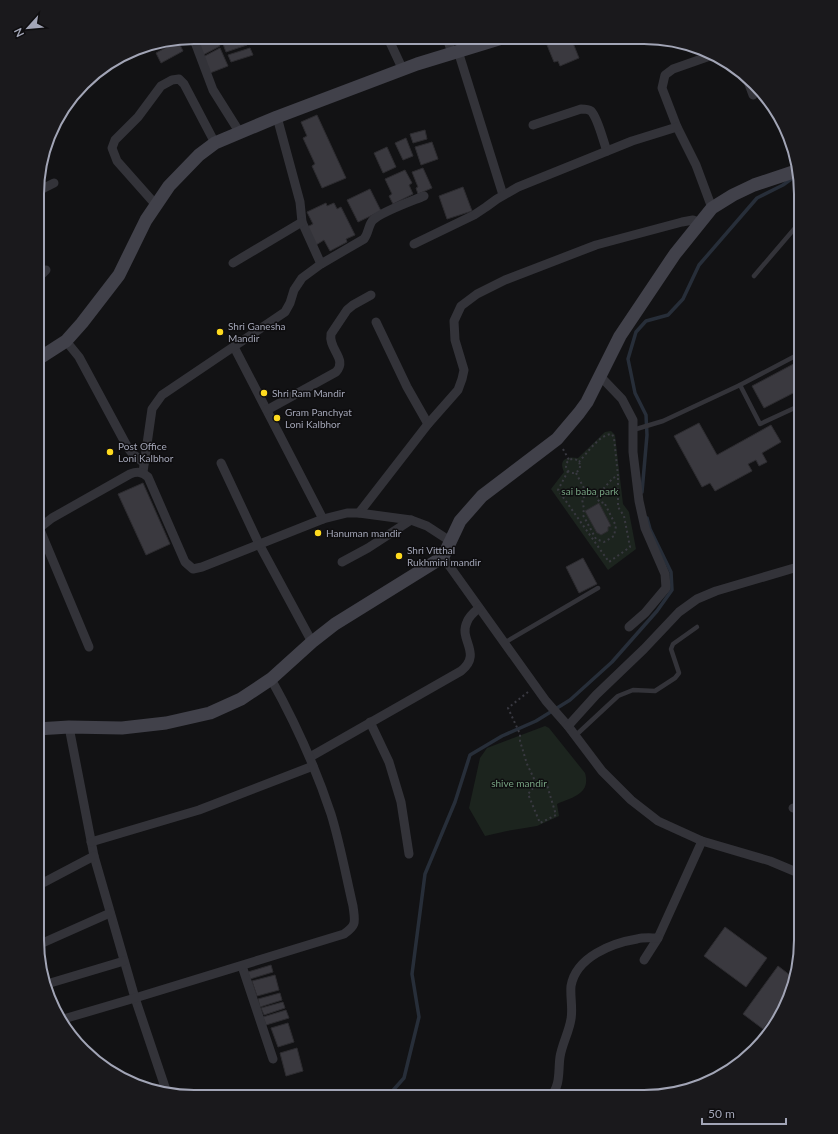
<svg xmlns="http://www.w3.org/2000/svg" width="838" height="1134" font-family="Lato,sans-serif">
	<rect width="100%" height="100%" fill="#121214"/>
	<g fill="#1c241e">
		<path d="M611 431 615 435 623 504 629 512 636 549 608 570 551 489 564 472C558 459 567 456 578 458L605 432Z"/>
		<path d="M545 726 549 728 585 773C591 794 573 797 557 804L559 816 537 826 507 831 485 836 469 808 480 758 487 748Z"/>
	</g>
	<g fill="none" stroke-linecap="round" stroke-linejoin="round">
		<g stroke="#272e39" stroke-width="3.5">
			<path d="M642 492 647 435 646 415 635 393 628 359 636 332 646 321 668 315 683 299 699 265 757 198 783 185 794 177"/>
			<path d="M388 1096 404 1078 419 1017 412 974 425 874 455 802 470 755 502 736 536 721 570 700 612 662 657 611 672 590 671 572 650 529 647 518"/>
		</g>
	</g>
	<g fill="#3a393f" stroke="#2d2c30">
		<path d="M200 37H221L223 40 218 42 220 46 203 55 197 38Z"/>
		<path d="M244 37 247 45 226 52 223 44Z"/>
		<path d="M547 38H571L579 58 560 66 558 61 554 62 547 45 550 44Z"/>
		<path d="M178 41 183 51 161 63 156 53Z"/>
		<path d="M220 48 228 66 210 73 203 57Z"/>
		<path d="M250 48 253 55 231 62 228 55Z"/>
		<path d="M317 115 346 178 322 188 312 166 315 164 303 138 307 136 301 122Z"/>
		<path d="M425 130 427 139 413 143 410 134Z"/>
		<path d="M406 138 413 156 403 160 395 143Z"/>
		<path d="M432 142 438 159 421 165 415 147Z"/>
		<path d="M387 147 396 167 383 173 374 153Z"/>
		<path d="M423 168 432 188 418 194 416 188 418 187 412 172Z"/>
		<path d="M405 170 412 183 409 185 413 194 393 204 389 196 392 194 385 179Z"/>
		<path d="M463 187 472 211 447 219 439 196Z"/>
		<path d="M370 189 381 211 358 222 347 200Z"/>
		<path d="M326 203 327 206 334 203 337 209 341 207 355 235 346 239 347 242 330 251 324 240 316 245 307 227 313 224 307 212Z"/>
		<path d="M801 360V389L764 408 752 386Z"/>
		<path d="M699 423 717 455 771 425 781 442 762 453 767 462 759 466 756 460 748 464 752 471 715 491 710 483 702 487 674 436Z"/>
		<path d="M143 483 170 544 146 555 118 494Z"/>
		<path d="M599 503 611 526 608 527V531L601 535 598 533H597L585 511Z"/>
		<path d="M583 558 597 584 579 593 566 567Z"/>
		<path d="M725 927 767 958 746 987 704 956Z"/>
		<path d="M271 965 273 972 250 979 248 972Z"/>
		<path d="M778 966 795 979 793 990 763 1029 743 1014Z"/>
		<path d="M275 975 279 990 257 996 252 981Z"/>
		<path d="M280 993 282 1000 260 1007 258 999Z"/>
		<path d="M283 1002 285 1008 264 1015 261 1008Z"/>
		<path d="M286 1010 289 1018 266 1025 263 1017Z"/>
		<path d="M288 1023 294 1042 278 1047 271 1028Z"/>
		<path d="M297 1048 303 1071 286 1076 280 1053Z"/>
	</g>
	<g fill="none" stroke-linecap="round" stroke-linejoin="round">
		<g stroke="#393941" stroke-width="2" stroke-dasharray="2 3" stroke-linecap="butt">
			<path d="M563 449 569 460"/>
			<circle cx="573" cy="466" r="7"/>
			<path d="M579 462C587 453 600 434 612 434L614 438 618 476 613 478 597 496C589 492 587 494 582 499L584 509 583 515 596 539 604 542 614 536 616 526 604 502 601 503 597 499V496"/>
			<path d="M568 471 558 490 609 562 630 547 624 516 618 507V476"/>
			<path d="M576 473 587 494"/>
			<path d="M528 692 508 708 520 734V741L527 764 537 785H547L556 815 540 823 528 794 533 788 537 785"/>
		</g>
		<g stroke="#333339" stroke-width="4.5">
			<path d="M754 276 801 221"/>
			<path d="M740 385 760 424 801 405"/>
			<path d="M633 430 663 421 740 385 801 353"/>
			<path d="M504 643 598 588"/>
			<path d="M575 736 618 696 633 690 655 691 675 678 679 673 671 649 673 644 697 627"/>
		</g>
		<g stroke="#333339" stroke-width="9">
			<path d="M193 37 213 90 240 133"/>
			<path d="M388 38 403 70"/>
			<path d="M447 38 452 53"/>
			<path d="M458 51 503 195"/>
			<path d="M710 56 673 69 665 75 662 88 677 127 696 165 712 208"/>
			<path d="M746 76 753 95"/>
			<path d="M277 117 300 202 302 222 321 264"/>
			<path d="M533 125 581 109C585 109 588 109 591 111 598 118 603 141 607 151"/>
			<path d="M38 191 54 183"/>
			<path d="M156 205 117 161 112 148 115 140 138 117 161 86 172 80 179 79 184 84 215 143"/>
			<path d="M414 244 474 215 486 207 497 199 518 187 632 141 677 127"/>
			<path d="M233 263 302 222"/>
			<path d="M38 278 46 270"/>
			<path d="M376 322 407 387 428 424"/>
			<path d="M66 341 79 357 128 448 133 454 144 463"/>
			<path d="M234 347 323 519"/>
			<path d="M600 376 622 399 633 420V452L639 501 645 528 665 574 666 588 645 613 629 627"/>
			<path d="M267 410 336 372C348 359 328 349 331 334L347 310 353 305 371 295"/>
			<path d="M221 463 259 544 312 642"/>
			<path d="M143 472 152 409 162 395 285 312 290 303 294 290 302 278 321 264 364 239C369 233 368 225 373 220 381 212 412 201 424 196"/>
			<path d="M359 513 428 424 458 390 462 379 464 370 455 340 454 321 461 306 477 294 505 280 596 245 682 222 693 220 701 223"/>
			<path d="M38 525 89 647"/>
			<path d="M38 529 52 518 130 474C138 471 142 472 148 477L185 562 193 569 202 567 323 519 347 513H359L411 520 427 526 450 541"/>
			<path d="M443 557 546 701 568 726 602 771 631 800 658 821 702 841 770 861 801 874"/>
			<path d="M342 562 368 548 411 520"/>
			<path d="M370 722 389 762 401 802 409 854"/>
			<path d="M568 726 596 695 644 649 679 612 697 599 716 591 801 566"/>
			<path d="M69 727 94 856 135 998 167 1093"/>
			<path d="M310 757 461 671C483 653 458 640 467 622 469 616 474 612 479 608"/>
			<path d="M793 808 801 806"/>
			<path d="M91 842 199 810 313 766"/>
			<path d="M37 886 94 856"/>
			<path d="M38 945 110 913"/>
			<path d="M644 960 658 938 702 841"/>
			<path d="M242 966 273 1059"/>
			<path d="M47 984 124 961"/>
			<path d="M60 1020 135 998 344 934C357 925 355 922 353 906 346 876 340 843 331 814 315 766 295 722 271 679"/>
			<path d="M550 1097C561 1086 558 1071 560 1057 562 1044 569 1032 571 1019 573 1008 570 997 571 986 576 957 612 943 637 939 644 937 651 938 658 938"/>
		</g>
		<g stroke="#41414a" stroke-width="13">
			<path d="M38 359 66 341 82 323 119 275 146 220 169 186 199 155 215 143 277 117 417 64 502 38"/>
			<path d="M37 729 69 727 122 728 166 723 210 713 241 699 271 679 312 642 335 624 443 557 460 521 482 496 557 439 579 413 587 402 620 336 675 254 712 208 733 195 754 185 796 171"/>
		</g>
	</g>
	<g fill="#ffdb1f" stroke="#0e0d0f" stroke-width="1.5">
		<circle cx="220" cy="332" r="4"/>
		<circle cx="264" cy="393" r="4"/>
		<circle cx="277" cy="418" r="4"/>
		<circle cx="110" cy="452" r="4"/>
		<circle cx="318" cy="533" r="4"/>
		<circle cx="399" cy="556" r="4"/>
	</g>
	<g text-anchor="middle" stroke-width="3" stroke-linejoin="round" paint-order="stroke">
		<g font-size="10" fill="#a2a5b6" stroke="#0e0d0f" text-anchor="start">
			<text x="228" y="330">Shri Ganesha<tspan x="228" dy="12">Mandir</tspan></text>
			<text x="272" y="397">Shri Ram Mandir</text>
			<text x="285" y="416">Gram Panchyat<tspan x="285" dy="12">Loni Kalbhor</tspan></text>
			<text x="118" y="450">Post Office<tspan x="118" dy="12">Loni Kalbhor</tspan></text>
			<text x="326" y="537">Hanuman mandir</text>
			<text x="407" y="554">Shri Vitthal<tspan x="407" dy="12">Rukhmini mandir</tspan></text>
		</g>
		<g font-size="10" fill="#77a382" stroke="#0e0d0f">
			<text x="590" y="495">sai baba park</text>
			<text x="519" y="787">shive mandir</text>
		</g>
	</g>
	<path d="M0 0H838V1134H0ZM194 44H644A150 150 0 0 1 794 194V940A150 150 0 0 1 644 1090H194A150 150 0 0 1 44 940V194A150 150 0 0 1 194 44Z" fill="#1a191c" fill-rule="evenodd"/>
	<path fill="none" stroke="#a2a5b6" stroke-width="2" d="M194 44H644A150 150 0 0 1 794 194V940A150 150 0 0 1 644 1090H194A150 150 0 0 1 44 940V194A150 150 0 0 1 194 44Z"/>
	<g transform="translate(28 28) rotate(243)" stroke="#0e0d0f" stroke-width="3" paint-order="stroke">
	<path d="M0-3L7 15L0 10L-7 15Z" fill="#a2a5b6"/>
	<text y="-6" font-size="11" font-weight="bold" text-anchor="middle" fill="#a2a5b6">N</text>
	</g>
	<path d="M702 1118v6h84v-6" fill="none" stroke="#a2a5b6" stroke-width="2"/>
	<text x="708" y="1118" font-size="12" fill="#a2a5b6" stroke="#0e0d0f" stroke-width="3" paint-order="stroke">50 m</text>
</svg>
